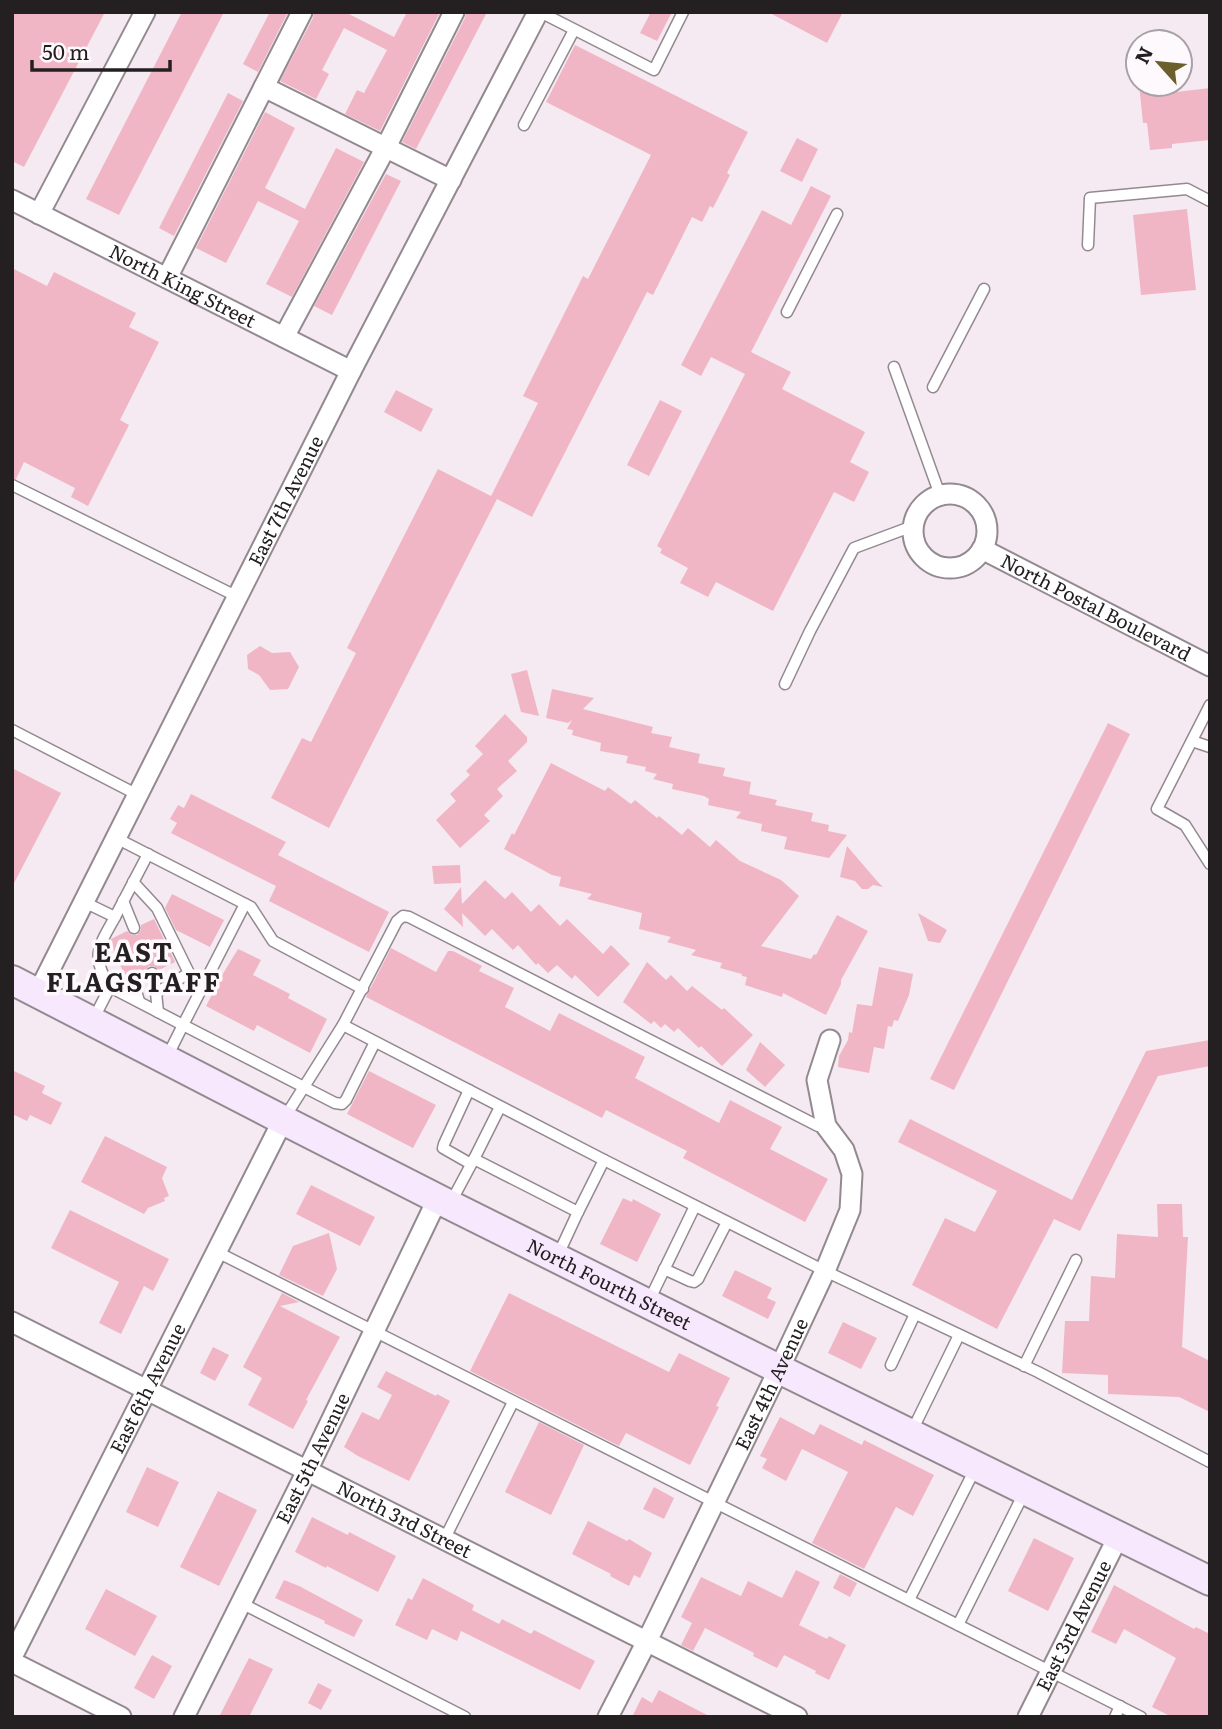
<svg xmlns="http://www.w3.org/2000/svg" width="1222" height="1729" font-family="Literata,serif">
	<rect width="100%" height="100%" fill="#f5eaf1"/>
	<g fill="#f0b6c5">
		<path d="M12 12H105L24 167 12 161Z"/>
		<path d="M182 12H224L119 215 86 199Z"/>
		<path d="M270 12H288L258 72 243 64Z"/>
		<path d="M314 12H345L394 37 407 12H440L380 131 345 114 357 90 364 93 387 50 344 28 322 70 329 74 316 99 280 81 313 18Z"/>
		<path d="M466 12H487L416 149 402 142 465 18Z"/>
		<path d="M651 12H672L657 41 640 33Z"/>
		<path d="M768 12H843L827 43Z"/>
		<path d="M575 45 748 132 727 173 730 175 713 208 710 206 702 222 692 217 653 295 647 292 532 517 497 499 329 828 271 798 302 738 311 742 356 653 347 648 438 469 491 496 538 403 523 396 583 276 588 279 651 155 546 102Z"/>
		<path d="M1139 84H1158L1159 94 1210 88V140L1172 144V148L1150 150 1147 123H1143Z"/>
		<path d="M228 93 243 101 174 236 159 228Z"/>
		<path d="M265 112 295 128 265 188 305 209 336 148 364 162 292 297 266 284 299 221 258 201 226 263 196 248Z"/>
		<path d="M797 138 818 149 802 182 780 171Z"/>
		<path d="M386 174 401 181 332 315 314 306Z"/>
		<path d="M811 186 831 196 751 352 791 372 782 389 865 432 850 462 869 472 854 502 834 492 773 611 716 582 708 597 680 583 688 568 660 553 662 549 657 546 745 374 711 357 701 376 681 365 762 210 791 225Z"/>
		<path d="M1187 209 1196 290 1141 295 1133 215Z"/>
		<path d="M12 268 47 286 54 272 136 313 129 327 159 342 120 420 129 425 88 506 71 497 75 488 24 462 16 479 12 478Z"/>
		<path d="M396 390 433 409 421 432 384 412Z"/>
		<path d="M660 400 682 411 649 476 627 465Z"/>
		<path d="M260 646 272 653 290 652 299 667 288 689 270 690 259 675 248 669 247 655Z"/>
		<path d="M527 670 539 716 521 712 511 674Z"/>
		<path d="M552 689 594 698 583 709 653 727 651 733 672 737 669 747 700 754 698 763 725 768 723 776 751 782 749 794 777 800 775 805 813 813 811 821 829 825 828 831 847 835 829 858 784 849 787 837 761 831 762 824 736 818 741 812 708 805 709 799 704 796 672 789 673 784 653 779 657 774 645 771 646 767 626 763 628 756 600 751 601 743 572 735 573 730 567 729 572 720 568 723 546 718Z"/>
		<path d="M505 714 527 737V742L508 761 517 771 497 789 503 796 484 815 490 821 460 848 436 820 456 801 450 794 470 775 466 771 483 754 475 746Z"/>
		<path d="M1108 723 1130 734 954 1090 930 1079Z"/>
		<path d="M551 763 605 791 608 787 631 804 635 800 657 818 659 816 682 835 688 828 710 847 716 840 740 861 781 880 799 896 761 946 811 959 814 954 816 955 837 915 868 931 841 980V984L826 1015 783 993 782 997 745 985 747 977 742 976V974L720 968 722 963 691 955 696 950 667 942 671 937 639 929 642 913 587 899 592 894 559 886 561 877 552 875 504 849 512 833 514 835Z"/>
		<path d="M12 768 61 793 12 887Z"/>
		<path d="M191 794 286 842 278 855 389 912 369 952 269 901 276 886 171 833 177 823 170 819 178 805 184 808Z"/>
		<path d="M847 846 877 881 883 887 873 885 868 889H862L855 881 840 877Z"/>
		<path d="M460 865 461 883 434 884 432 866Z"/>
		<path d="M485 880 505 899 512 892 531 912 539 904 560 926 567 919 603 954 611 945 630 964 598 997 575 975 572 979 557 965 548 973 538 963 536 965 518 945 513 950 492 929 485 936 462 913 463 927 444 909 461 887 462 904Z"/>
		<path d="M172 894 224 920 210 947 176 930 165 908Z"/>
		<path d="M918 913 947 930 940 943 928 941Z"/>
		<path d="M154 919 175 962 159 970 154 966H149L145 971V976L140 978 134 974H130L126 978 110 942 111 939 127 931 132 935H137L141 930V925Z"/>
		<path d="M391 948 436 972 448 951H453L482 966 479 971 514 988 505 1007 550 1031 559 1013 645 1057 635 1078 719 1123 730 1100 782 1127 770 1149 828 1179 805 1222 683 1158 687 1151 606 1110 602 1118 366 997Z"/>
		<path d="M238 949 261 960 253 975 290 994 288 998 327 1019 310 1053 257 1025 254 1031 206 1006 224 972Z"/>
		<path d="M647 962 666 980 671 975 687 991 692 986 722 1010 724 1008 753 1035 722 1066 701 1046 699 1048 678 1028 674 1032 665 1024 661 1028 654 1021 651 1024 623 1002Z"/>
		<path d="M879 967 913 974 909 995 898 1021 894 1020 892 1027 888 1026 884 1049 874 1047 869 1073 838 1067 839 1056 848 1040 849 1032 852 1033 857 1004 872 1006Z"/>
		<path d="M1210 1040V1066L1158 1076 1080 1231 1054 1219 997 1329 912 1285 945 1218 975 1232 997 1191 898 1142 910 1119 1072 1200 1146 1051Z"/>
		<path d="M760 1042 785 1065 765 1087 746 1070Z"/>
		<path d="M12 1070 45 1086 42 1093 62 1103 51 1125 30 1115 27 1121 12 1114Z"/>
		<path d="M369 1071 436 1105 413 1148 347 1114Z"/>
		<path d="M105 1136 167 1167 162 1178 169 1196 164 1198 165 1201 148 1208 144 1214 81 1182Z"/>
		<path d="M311 1185 375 1217 360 1246 296 1214Z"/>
		<path d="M623 1198 632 1202 633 1199 661 1214 637 1262 600 1244Z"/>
		<path d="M1157 1204H1182L1183 1237H1188L1182 1347 1210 1361V1412L1179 1397 1108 1394V1375L1062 1373 1065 1321H1089L1091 1276 1115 1278 1117 1234 1158 1237Z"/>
		<path d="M70 1210 169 1259 153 1291 144 1286 121 1334 99 1323 119 1282 51 1248Z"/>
		<path d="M329 1233 337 1269 323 1296 279 1275 293 1246Z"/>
		<path d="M735 1270 772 1288 767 1298 776 1302 768 1319 722 1296Z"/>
		<path d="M282 1293 299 1302 280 1306 340 1337 306 1400 308 1401 293 1429 248 1405 262 1378 243 1367Z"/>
		<path d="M509 1293 669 1372 679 1353 730 1378 716 1406 719 1407 690 1465 626 1433 619 1446 470 1371Z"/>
		<path d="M843 1322 877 1338 861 1369 828 1353Z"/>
		<path d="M213 1347 229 1355 215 1381 200 1373Z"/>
		<path d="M386 1371 436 1396 437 1394 450 1401 409 1481 358 1456 344 1447 362 1412 379 1420 392 1395 377 1387Z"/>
		<path d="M780 1417 814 1435 820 1424 862 1445 864 1440 934 1475 913 1516 896 1507 864 1569 812 1543 848 1472 802 1449 786 1481 762 1468 767 1459 760 1456Z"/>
		<path d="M539 1422 584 1445 551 1515 505 1492Z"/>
		<path d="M147 1467 179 1482 158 1527 126 1512Z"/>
		<path d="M654 1487 674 1498 664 1519 643 1509Z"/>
		<path d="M218 1491 257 1510 219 1586 180 1567Z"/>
		<path d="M312 1517 348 1535 349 1532 396 1556 378 1592 327 1566 326 1568 295 1552Z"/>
		<path d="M588 1521 627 1541 629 1539 652 1553 640 1578 634 1575 629 1586 610 1576 611 1574 572 1554Z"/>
		<path d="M1034 1538 1074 1558 1048 1611 1008 1591Z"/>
		<path d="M796 1570 820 1582 799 1625 827 1639 829 1636 846 1645 829 1680 815 1673 816 1671 784 1655 777 1668 753 1656 754 1653 705 1628 693 1651 681 1645 692 1623 681 1617 701 1577 741 1596 748 1581 782 1598Z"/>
		<path d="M840 1574 857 1583 850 1597 833 1588Z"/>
		<path d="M423 1578 474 1605 472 1610 499 1624 502 1619 531 1634 534 1630 595 1661 580 1690 461 1631 457 1641 432 1629 427 1640 395 1625 408 1598 412 1600Z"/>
		<path d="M284 1580 299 1586 363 1620 354 1637 324 1623 325 1621 275 1598Z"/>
		<path d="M1114 1585 1194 1629 1196 1627 1210 1634V1717H1172L1152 1707 1176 1658 1124 1629 1116 1644 1091 1632Z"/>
		<path d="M106 1589 157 1616 135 1656 85 1629Z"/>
		<path d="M152 1655 172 1666 154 1699 134 1688Z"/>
		<path d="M249 1658 273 1669 249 1717H219Z"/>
		<path d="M318 1683 332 1690 321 1710 308 1703Z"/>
		<path d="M659 1690 678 1700 711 1717H632L642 1697 652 1703Z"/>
	</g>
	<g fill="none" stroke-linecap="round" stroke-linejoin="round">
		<defs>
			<g id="service">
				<path d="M540 12 654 70 683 12"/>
				<path d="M524 125 574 30"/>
				<path d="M1088 245 1090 198 1187 189 1210 201"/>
				<path d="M787 312 837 214"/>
				<path d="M894 367 940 495"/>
				<path d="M933 387 984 289"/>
				<path d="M12 485 238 597"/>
				<path d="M785 684 810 631 854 548 913 526"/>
				<path d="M1210 705 1157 809 1185 825 1210 864"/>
				<path d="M12 730 138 795"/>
				<path d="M1192 741 1210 747"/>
				<path d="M116 838 251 907 273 941 363 989"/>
				<path d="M133 882 157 908 189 973 156 993"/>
				<path d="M123 901 134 928"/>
				<path d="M84 902 115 917 148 854"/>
				<path d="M245 904 183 1025 335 1103 342 1104 346 1100 375 1042"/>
				<path d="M152 973 155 983 158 1012"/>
				<path d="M133 981 139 1001"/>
				<path d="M110 987C90 956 99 946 115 917"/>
				<path d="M94 1018 110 987 183 1025 166 1059"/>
				<path d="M343 1025 604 1160 825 1271 1038 1372 1210 1462"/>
				<path d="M469 1090 444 1144 443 1148 471 1164"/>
				<path d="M285 1117 343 1025 397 921 403 916 409 917 818 1126H826"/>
				<path d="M474 1159 500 1107"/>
				<path d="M450 1204 474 1159 578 1212 558 1255"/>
				<path d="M578 1212 604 1160"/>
				<path d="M217 1252 1141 1717"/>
				<path d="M664 1269 690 1281 694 1282 698 1279 727 1222"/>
				<path d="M648 1303 695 1206"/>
				<path d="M891 1365 915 1314"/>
				<path d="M1024 1366 1076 1260"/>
				<path d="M911 1433 959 1335"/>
				<path d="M444 1540 513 1402"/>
				<path d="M909 1600 975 1469"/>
				<path d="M241 1603 465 1717"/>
				<path d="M958 1625 1024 1493"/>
				<path d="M1115 1717 1120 1706"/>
			</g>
			<g id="minor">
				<path d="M264 87 451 180"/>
				<path id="s1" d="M12 200 351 371"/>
				<path d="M39 214 145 12"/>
				<path d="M167 278 302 12"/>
				<path d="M284 337 386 147 454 12"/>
				<circle cx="950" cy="531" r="37"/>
				<path id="s2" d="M982 549 1210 666"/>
				<path id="s3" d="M38 993 351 371 538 12"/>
				<path id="s4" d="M12 1322 797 1717"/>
				<path id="s5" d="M12 1657 283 1120"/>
				<path d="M12 1662 121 1717"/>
				<path id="s6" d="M184 1717 307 1471 438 1198"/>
				<path id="s7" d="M608 1717 647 1641 779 1369 825 1271 850 1210 852 1174 844 1150 826 1126 817 1080 830 1040"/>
				<path id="s8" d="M1028 1717 1119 1535"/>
			</g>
			<g id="secondary">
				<path id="s9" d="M12 980 283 1120 450 1205 779 1369 1210 1581"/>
			</g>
		</defs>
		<use href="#service" stroke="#938990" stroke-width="13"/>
		<use href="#minor" stroke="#938990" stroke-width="23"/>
		<use href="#secondary" stroke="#938990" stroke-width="32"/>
		<use href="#service" stroke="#fff" stroke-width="10"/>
		<use href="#minor" stroke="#fff" stroke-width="19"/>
		<use href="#secondary" stroke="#f7e8fd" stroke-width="28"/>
	</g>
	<g text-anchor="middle" stroke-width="7" stroke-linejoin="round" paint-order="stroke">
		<g font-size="19" fill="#242022" stroke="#fef9fc">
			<text dy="7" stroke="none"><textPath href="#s1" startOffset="191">North King Street</textPath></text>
			<text dy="7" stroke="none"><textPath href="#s3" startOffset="551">East 7th Avenue</textPath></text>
			<text dy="7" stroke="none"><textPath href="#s2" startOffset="128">North Postal Boulevard</textPath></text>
			<text dy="7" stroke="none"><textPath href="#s9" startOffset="670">North Fourth Street</textPath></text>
			<text dy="7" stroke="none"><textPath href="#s7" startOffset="371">East 4th Avenue</textPath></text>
			<text dy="7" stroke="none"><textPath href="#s5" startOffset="301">East 6th Avenue</textPath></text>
			<text dy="7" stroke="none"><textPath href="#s6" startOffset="289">East 5th Avenue</textPath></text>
			<text dy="7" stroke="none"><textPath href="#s4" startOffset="439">North 3rd Street</textPath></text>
			<text dy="7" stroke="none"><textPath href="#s8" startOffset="102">East 3rd Avenue</textPath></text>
		</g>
		<g font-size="26" font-weight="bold" letter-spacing="2" fill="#242022" stroke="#fef9fc">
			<text x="134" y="962">EAST<tspan x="134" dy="30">FLAGSTAFF</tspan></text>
		</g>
	</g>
	<rect width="1222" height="1729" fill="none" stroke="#242022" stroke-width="28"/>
	<g transform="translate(1159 63) rotate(297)"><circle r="33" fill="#fef9fc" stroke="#a7a2a5" stroke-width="2"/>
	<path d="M0-5L12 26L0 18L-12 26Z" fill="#6d5f2c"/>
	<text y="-10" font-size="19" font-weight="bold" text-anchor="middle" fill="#242022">N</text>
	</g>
	<path d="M32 60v10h138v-10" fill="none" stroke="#242022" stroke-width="3.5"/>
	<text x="42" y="60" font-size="21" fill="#242022" stroke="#fef9fc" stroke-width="5" paint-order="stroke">50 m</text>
</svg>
